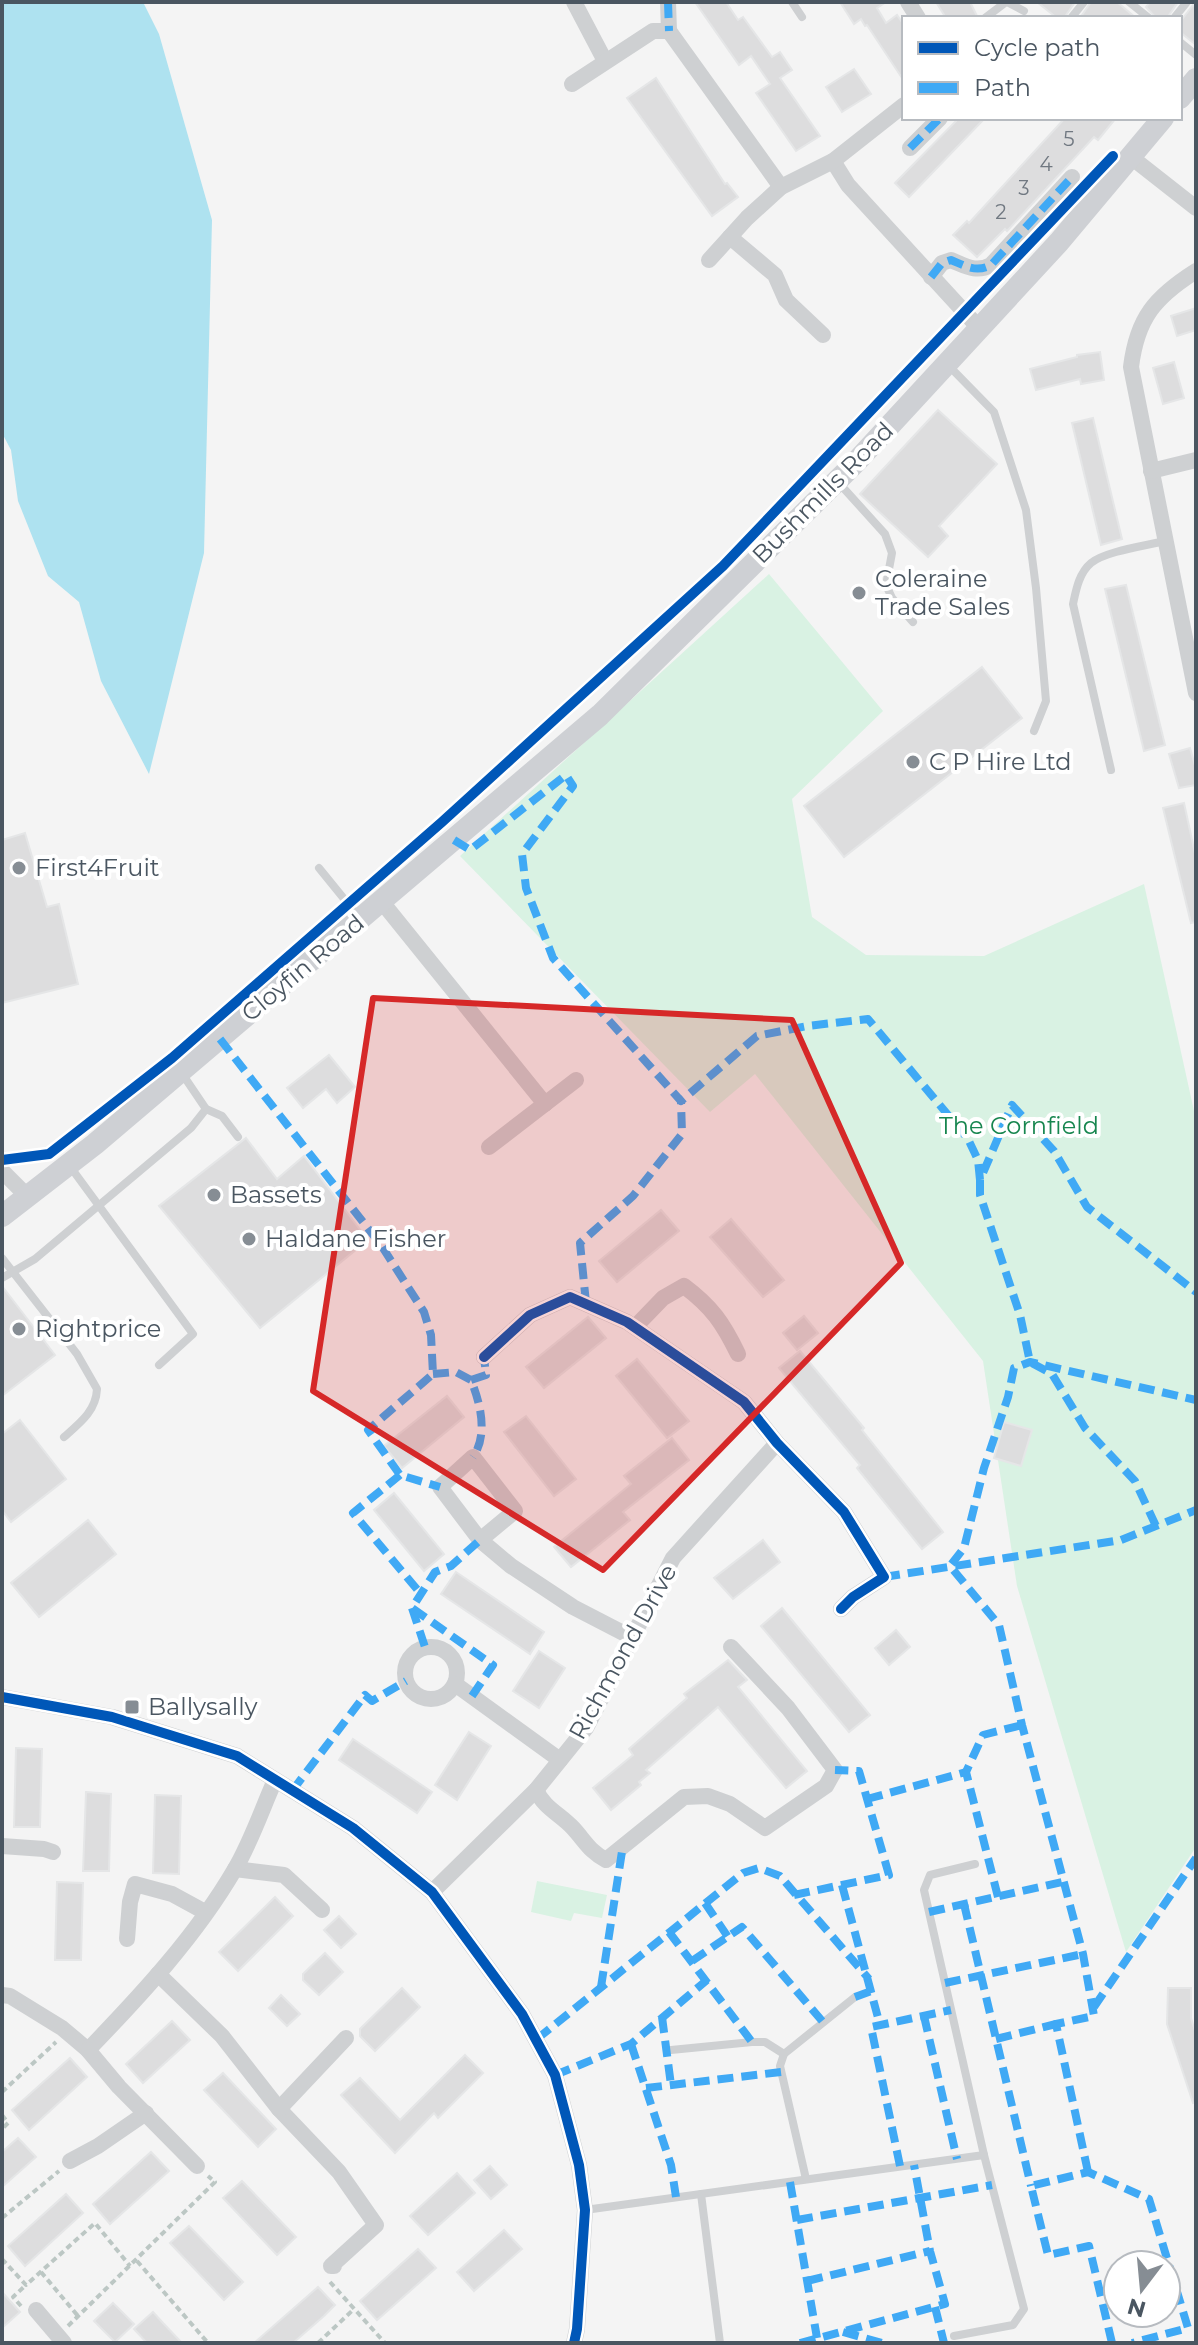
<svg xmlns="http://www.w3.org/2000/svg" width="1198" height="2345" font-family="Montserrat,sans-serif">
	<rect width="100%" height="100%" fill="#f4f4f4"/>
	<g fill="#d9f2e3">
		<path d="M769 574 883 711 792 799 812 917 866 955 984 956 1144 884 1196 1120V1847L1126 1952 1017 1586 983 1361 755 1074 710 1112 460 856Z"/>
		<path d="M537 1881 607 1895 602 1918 574 1913 571 1921 531 1912Z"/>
	</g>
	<path fill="#aee2f0" d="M2 2H143L159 34 212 220 204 553 149 774 101 681 79 602 48 576 18 501 11 450 2 433Z"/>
	<g fill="#ddddde" stroke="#e5e6e7" stroke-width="2">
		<path d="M695 2H726L738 20 743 17 772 57 780 52 792 70 780 78 820 136 796 151 756 93 770 84 751 56 739 65Z"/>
		<path d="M840 2H886L877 8 886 23 897 15 904 25V81L867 25 865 26 861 19 854 24Z"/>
		<path d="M936 2H970L978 18H946Z"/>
		<path d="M1037 2H1075L1064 18H1057Z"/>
		<path d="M1091 2H1117L1136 18H1080Z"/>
		<path d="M1150 2H1178L1167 18H1156L1146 7Z"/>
		<path d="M1193 5 1196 7V45L1180 32V22Z"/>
		<path d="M854 69 871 94 842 112 826 87Z"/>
		<path d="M656 78 725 184 727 183 738 197 712 216 627 98Z"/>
		<path d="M959 118H985L909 197 895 183Z"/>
		<path d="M1065 118H1116L1098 140 1094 137 1007 231 1005 229 977 257 953 235 967 221 969 223Z"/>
		<path d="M1196 308V330L1177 336 1171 316Z"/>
		<path d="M1100 352 1104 380 1081 384 1080 379 1036 390 1030 369 1077 357V355Z"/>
		<path d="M1174 362 1184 398 1163 404 1153 368Z"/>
		<path d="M938 410 997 464 939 526 948 536 928 557 860 494Z"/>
		<path d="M1093 418 1122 539 1101 545 1072 423Z"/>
		<path d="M1126 585 1165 745 1144 751 1105 589Z"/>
		<path d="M982 667 1022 718 844 857 804 806Z"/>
		<path d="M1190 748 1196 769V785L1179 788 1169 754Z"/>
		<path d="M1184 803 1196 858V922L1191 923 1163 808Z"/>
		<path d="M25 833 47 907 59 904 78 984 2 1003V840Z"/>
		<path d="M329 1055 355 1087 337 1103 326 1089 303 1108 287 1088Z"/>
		<path d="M246 1138 277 1179 304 1156 368 1240 260 1328 159 1206Z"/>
		<path d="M661 1210 679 1231 617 1282 599 1261Z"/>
		<path d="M731 1219 784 1280 763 1297 710 1237Z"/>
		<path d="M2 1286 55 1355 2 1396Z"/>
		<path d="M804 1316 818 1333 797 1350 783 1333Z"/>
		<path d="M588 1317 606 1338 544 1388 526 1367Z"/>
		<path d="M800 1351 864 1428 862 1430 943 1532 922 1549 857 1468 860 1465 779 1368Z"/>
		<path d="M637 1359 689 1421 667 1438 616 1376Z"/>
		<path d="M447 1396 464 1417 402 1468 384 1446Z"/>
		<path d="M526 1416 576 1479 554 1496 504 1432Z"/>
		<path d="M20 1420 66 1479 11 1522 2 1510V1434Z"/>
		<path d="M1004 1422 1032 1430 1021 1466 994 1458Z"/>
		<path d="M672 1438 689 1460 623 1512 630 1520 571 1567 554 1547 631 1484 624 1476Z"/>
		<path d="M394 1493 444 1554 424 1571 374 1510Z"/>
		<path d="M88 1520 116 1554 39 1617 11 1583Z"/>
		<path d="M763 1540 780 1562 733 1599 714 1578Z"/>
		<path d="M456 1572 544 1632 530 1654 441 1594Z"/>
		<path d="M782 1608 870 1715 849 1732 761 1626Z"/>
		<path d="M896 1630 910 1647 889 1665 875 1648Z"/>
		<path d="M539 1651 565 1668 539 1708 513 1691Z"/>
		<path d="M728 1660 747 1680 738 1687 807 1771 786 1788 718 1707 646 1770 650 1773 639 1782 641 1785 611 1810 593 1788 633 1755 629 1749 687 1698 684 1694Z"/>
		<path d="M469 1732 491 1746 457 1800 435 1785Z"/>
		<path d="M353 1739 432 1792 417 1813 339 1760Z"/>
		<path d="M16 1748 42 1749 40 1827H14Z"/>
		<path d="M86 1792 111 1794 109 1871H83Z"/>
		<path d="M155 1795 181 1796 179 1874 153 1873Z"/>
		<path d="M57 1882 83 1883 81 1960H55Z"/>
		<path d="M275 1897 293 1916 238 1971 219 1952Z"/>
		<path d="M339 1916 356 1934 341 1948 324 1930Z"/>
		<path d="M325 1953 343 1972 319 1995 303 1980V1974Z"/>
		<path d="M402 1988 420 2007 375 2051 360 2036V2029Z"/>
		<path d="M1168 1988H1191V2018L1196 2034V2102L1193 2103 1167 2024Z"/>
		<path d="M281 1995 300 2014 287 2026 269 2008Z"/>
		<path d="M172 2021 190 2040 143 2083 126 2064Z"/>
		<path d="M465 2055 483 2073 438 2118 434 2113 395 2153 341 2095 360 2078 400 2120Z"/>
		<path d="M70 2058 87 2077 29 2130 12 2110Z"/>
		<path d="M223 2073 276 2129 258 2147 204 2090Z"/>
		<path d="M18 2138 36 2157 2 2187V2152Z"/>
		<path d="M151 2152 169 2171 110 2224 93 2204Z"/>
		<path d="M490 2166 507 2185 491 2199 474 2180Z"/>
		<path d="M457 2173 475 2193 428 2235 410 2216Z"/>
		<path d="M242 2181 296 2237 277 2255 223 2198Z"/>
		<path d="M66 2194 83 2213 25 2266 8 2246Z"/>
		<path d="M189 2226 243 2282 224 2300 170 2243Z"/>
		<path d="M504 2230 522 2249 474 2291 457 2272Z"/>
		<path d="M418 2249 436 2268 377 2320 360 2301Z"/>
		<path d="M318 2287 335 2305 324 2316 293 2343H254Z"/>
		<path d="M2 2292 20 2312 2 2328Z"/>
		<path d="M113 2303 134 2324 115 2342 94 2321Z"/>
		<path d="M153 2312 163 2323 182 2343H147L134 2329Z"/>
	</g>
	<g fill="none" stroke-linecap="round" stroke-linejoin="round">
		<g stroke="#bcc7c4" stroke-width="4" stroke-dasharray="6 4" stroke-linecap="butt">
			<path d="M2 2092 56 2042"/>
			<path d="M2 2115 8 2123 2 2129"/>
			<path d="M2 2218 59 2171"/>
			<path d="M2 2259 26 2285 95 2223 130 2266"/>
			<path d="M137 2261 208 2343"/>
			<path d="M41 2272 78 2316"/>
			<path d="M330 2282 385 2343"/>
			<path d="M21 2306 13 2297 26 2285"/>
			<path d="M68 2326 215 2182 208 2176"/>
			<path d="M318 2343 354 2309"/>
		</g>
		<g stroke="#ced0d2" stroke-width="8">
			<path d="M792 2 802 17"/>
			<path d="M1007 2 1024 11"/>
			<path d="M1129 2 1149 18"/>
			<path d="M985 18 1006 2"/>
			<path d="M1071 18 1084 2"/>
			<path d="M1174 18 1187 2"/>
			<path d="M1180 42 1196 55"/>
			<path d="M948 365 994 412 1026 510 1036 588 1046 701 1034 731"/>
			<path d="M838 482 885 534 892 553 886 585 892 598 913 622"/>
			<path d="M1111 770 1073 604C1076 590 1079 573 1091 563 1106 551 1145 546 1165 541"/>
			<path d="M319 868 358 916"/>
			<path d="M181 1072 206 1109 222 1116 238 1137"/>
			<path d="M69 1165 193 1334 159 1365"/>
			<path d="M2 1258 77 1354 97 1389C96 1411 80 1423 64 1437"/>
			<path d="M2 1278 35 1259 191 1128 206 1109"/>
			<path d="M671 2050 752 2042H765L784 2054"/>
			<path d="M806 2179 780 2066 784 2054 855 1997"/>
			<path d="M701 2194 720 2343"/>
			<path d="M585 2210 984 2155"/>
			<path d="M954 2336 1013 2325 1024 2309 984 2155 924 1890 930 1875 975 1864"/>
		</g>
		<g stroke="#ced0d2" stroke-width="16">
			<path d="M574 2 605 61"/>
			<path d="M668 2 669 31"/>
			<path d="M908 2 918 18"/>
			<path d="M572 84 653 31H669L781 187"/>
			<path d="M910 148 940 118"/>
			<path d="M1131 157 1196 208"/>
			<path d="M833 161 848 185 980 329"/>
			<path d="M730 237 775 275 786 300 823 335"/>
			<path d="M709 260 747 218 781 187 833 161 904 105"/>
			<path d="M1196 271C1155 297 1137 318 1131 367L1196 693"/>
			<path d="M931 277 942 263 951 260C966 266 976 273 991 265L1072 177"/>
			<path d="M1151 471 1196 460"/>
			<path d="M382 902 545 1104"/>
			<path d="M489 1147 576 1080"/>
			<path d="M2 1171 27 1196"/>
			<path d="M635 1327 663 1298 684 1286C712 1307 723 1323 738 1354"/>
			<path d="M484 1357 530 1315 570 1297 627 1322 744 1402 777 1443 844 1512 884 1577 853 1597 841 1609"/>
			<path d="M480 1540 515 1511 473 1457 440 1487 480 1540 511 1566 573 1607 631 1637"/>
			<circle cx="431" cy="1673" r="26"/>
			<path d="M455 1684 560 1760"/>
			<path d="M2 1697 112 1717 237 1756 353 1828 432 1892 522 2014 555 2075 579 2165 585 2210 577 2329 574 2343"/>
			<path d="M536 1790C544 1808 560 1814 573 1828 585 1841 590 1852 606 1860L684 1797 708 1796 730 1804 765 1828 826 1786 835 1770 788 1708 731 1647"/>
			<path d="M2 1846 44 1849 53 1852"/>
			<path d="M235 1869 284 1875 322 1910"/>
			<path d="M432 1892 536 1790 586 1728 673 1558 777 1443"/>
			<path d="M127 1939 130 1902 135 1884 172 1894 205 1912"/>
			<path d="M158 1974 222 2036 279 2109 339 2172 376 2225 331 2266H334"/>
			<path d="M2 1995 10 1996 62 2028 88 2050C141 1995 196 1936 235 1869 251 1842 262 1809 275 1780"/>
			<path d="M88 2050 119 2087 197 2166"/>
			<path d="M279 2109 346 2038"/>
			<path d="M70 2161 98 2146 146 2113"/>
			<path d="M36 2310 64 2343"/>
		</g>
		<g stroke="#ced0d4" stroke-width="22">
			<path d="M1180 98 1196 79"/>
			<path d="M2 1216 95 1144 600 715 856 462 1059 242 1163 118"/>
		</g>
		<g stroke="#3fa9f5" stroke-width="8" stroke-dasharray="16 8" stroke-linecap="butt">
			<path d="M668 2 669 31"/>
			<path d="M910 148 940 118"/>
			<path d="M931 277 942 263 951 260C966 266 976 273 991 265L1072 177"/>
			<path d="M454 840 470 850 566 775 573 786 522 854 526 888 553 958 681 1101 757 1036 807 1026 868 1019 968 1139 978 1160 980 1180 1012 1105 1054 1151 1087 1207 1196 1292"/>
			<path d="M220 1039 381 1245 424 1312 431 1335 433 1374 368 1430 400 1475 440 1487"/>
			<path d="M980 1180V1195L1020 1315 1030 1362 1052 1374 1085 1428 1135 1481 1156 1526"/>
			<path d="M586 1303 580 1243 633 1196 682 1134 681 1101"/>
			<path d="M433 1374 456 1372 471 1380C481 1405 488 1435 473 1457"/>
			<path d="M471 1380 486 1375 484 1357"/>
			<path d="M400 1475 353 1513 421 1594"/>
			<path d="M884 1577 1121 1540 1196 1510"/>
			<path d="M412 1608 425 1647"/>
			<path d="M472 1696 493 1665 412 1608 435 1572 451 1566 480 1540"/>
			<path d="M292 1791 365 1695 372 1701 406 1681"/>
			<path d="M867 1799 966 1772"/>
			<path d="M842 1885 880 2025"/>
			<path d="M794 1895 889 1875 859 1771 835 1770"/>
			<path d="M998 1897 966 1772 983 1735 1022 1725"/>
			<path d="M705 1903 728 1937"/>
			<path d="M964 1904 1031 2186"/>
			<path d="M929 1912 1062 1882"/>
			<path d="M669 1932 752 2042"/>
			<path d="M692 1961 742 1927 823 2022"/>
			<path d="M945 1983 1083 1954"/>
			<path d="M601 1987 623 1845"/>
			<path d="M855 1997 871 1991"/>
			<path d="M1094 2007 1196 1858"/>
			<path d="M924 2016 957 2159"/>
			<path d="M662 2017 671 2085"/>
			<path d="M537 2039 743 1873 759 1868 780 1876 869 1979"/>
			<path d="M996 2039 1056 2024"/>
			<path d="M631 2044 671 2165 676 2197"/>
			<path d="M555 2075 631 2044 707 1980"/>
			<path d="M646 2088 781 2072"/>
			<path d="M900 2166 871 2027 951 2010"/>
			<path d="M1088 2172 1056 2024 1094 2016 1083 1954 1022 1725 999 1625 950 1566 964 1548 984 1468 1008 1397 1014 1368 1030 1362 1196 1400"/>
			<path d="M790 2182 817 2338"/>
			<path d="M797 2220 992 2185"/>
			<path d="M807 2281 930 2251"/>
			<path d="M935 2307 944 2343"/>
			<path d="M843 2332 882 2343"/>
			<path d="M800 2343 945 2304 930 2251 914 2165"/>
			<path d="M1112 2343 1089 2246 1048 2255 1031 2186 1088 2172 1149 2199 1188 2328 1132 2343"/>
		</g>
		<defs>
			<g id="cycleway">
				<path d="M2 1160 49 1154 172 1058 442 822 723 566 1113 156"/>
				<path d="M484 1357 530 1315 570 1297 627 1322 744 1402 777 1443 844 1512 884 1577 853 1597 841 1609"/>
				<path d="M2 1697 112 1717 237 1756 353 1828 432 1892 522 2014 555 2075 579 2165 585 2210 577 2329 574 2343"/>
			</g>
		</defs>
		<use href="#cycleway" stroke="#fff" stroke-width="15"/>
		<use href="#cycleway" stroke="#0057b8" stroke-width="10"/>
	</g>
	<path fill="#d62828" fill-opacity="0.2" stroke="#d62828" stroke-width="6" stroke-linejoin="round" d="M373 998 792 1020 901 1263 603 1570 313 1391Z"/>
	<g fill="#868d94" stroke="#fff" stroke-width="3">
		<circle cx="859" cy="593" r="8"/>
		<circle cx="913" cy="762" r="8"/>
		<circle cx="19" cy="868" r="8"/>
		<circle cx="214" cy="1195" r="8"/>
		<circle cx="249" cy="1239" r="8"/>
		<circle cx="19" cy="1329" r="8"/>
		<rect x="124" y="1699" width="16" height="16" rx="4"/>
	</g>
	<g text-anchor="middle" stroke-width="8" stroke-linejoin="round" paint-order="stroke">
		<g font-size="20" fill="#707881">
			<text x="1069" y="146">5</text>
			<text x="1046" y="171">4</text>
			<text x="1024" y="195">3</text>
			<text x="1001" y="219">2</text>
		</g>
		<g font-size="24" fill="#4a5661" stroke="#fff">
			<text transform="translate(823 493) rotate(-45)" y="8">Bushmills Road</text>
			<text transform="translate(303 968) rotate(-40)" y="8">Cloyfin Road</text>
			<text transform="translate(623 1652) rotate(-61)" y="8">Richmond Drive</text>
		</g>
		<g font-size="24" fill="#4a5661" stroke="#fff" text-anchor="start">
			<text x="875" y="587">Coleraine<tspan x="875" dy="28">Trade Sales</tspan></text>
			<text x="929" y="770">C P Hire Ltd</text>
			<text x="35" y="876">First4Fruit</text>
			<text x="230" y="1203">Bassets</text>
			<text x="265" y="1247">Haldane Fisher</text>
			<text x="35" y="1337">Rightprice</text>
			<text x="148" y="1715">Ballysally</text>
		</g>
		<g font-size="24" fill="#17864f" stroke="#fff">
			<text x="1019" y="1134">The Cornfield</text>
		</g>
	</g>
	<rect width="1198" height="2345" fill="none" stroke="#4a5661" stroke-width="8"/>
	<rect x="902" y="16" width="280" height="104" fill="#ffffff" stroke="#b7bbc0" stroke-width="2"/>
	<rect x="918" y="42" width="40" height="12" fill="#0057b8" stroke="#b7bbc0" stroke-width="2"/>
	<text x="974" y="56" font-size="24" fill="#4a5661">Cycle path</text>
	<rect x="918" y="82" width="40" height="12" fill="#3fa9f5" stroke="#b7bbc0" stroke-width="2"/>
	<text x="974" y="96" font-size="24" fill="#4a5661">Path</text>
	<g transform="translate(1142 2289) rotate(196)"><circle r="38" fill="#ffffff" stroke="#b7bbc0" stroke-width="2"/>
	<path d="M0-6L14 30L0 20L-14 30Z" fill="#868d94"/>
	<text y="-12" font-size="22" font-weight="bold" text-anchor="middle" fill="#4a5661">N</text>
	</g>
</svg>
